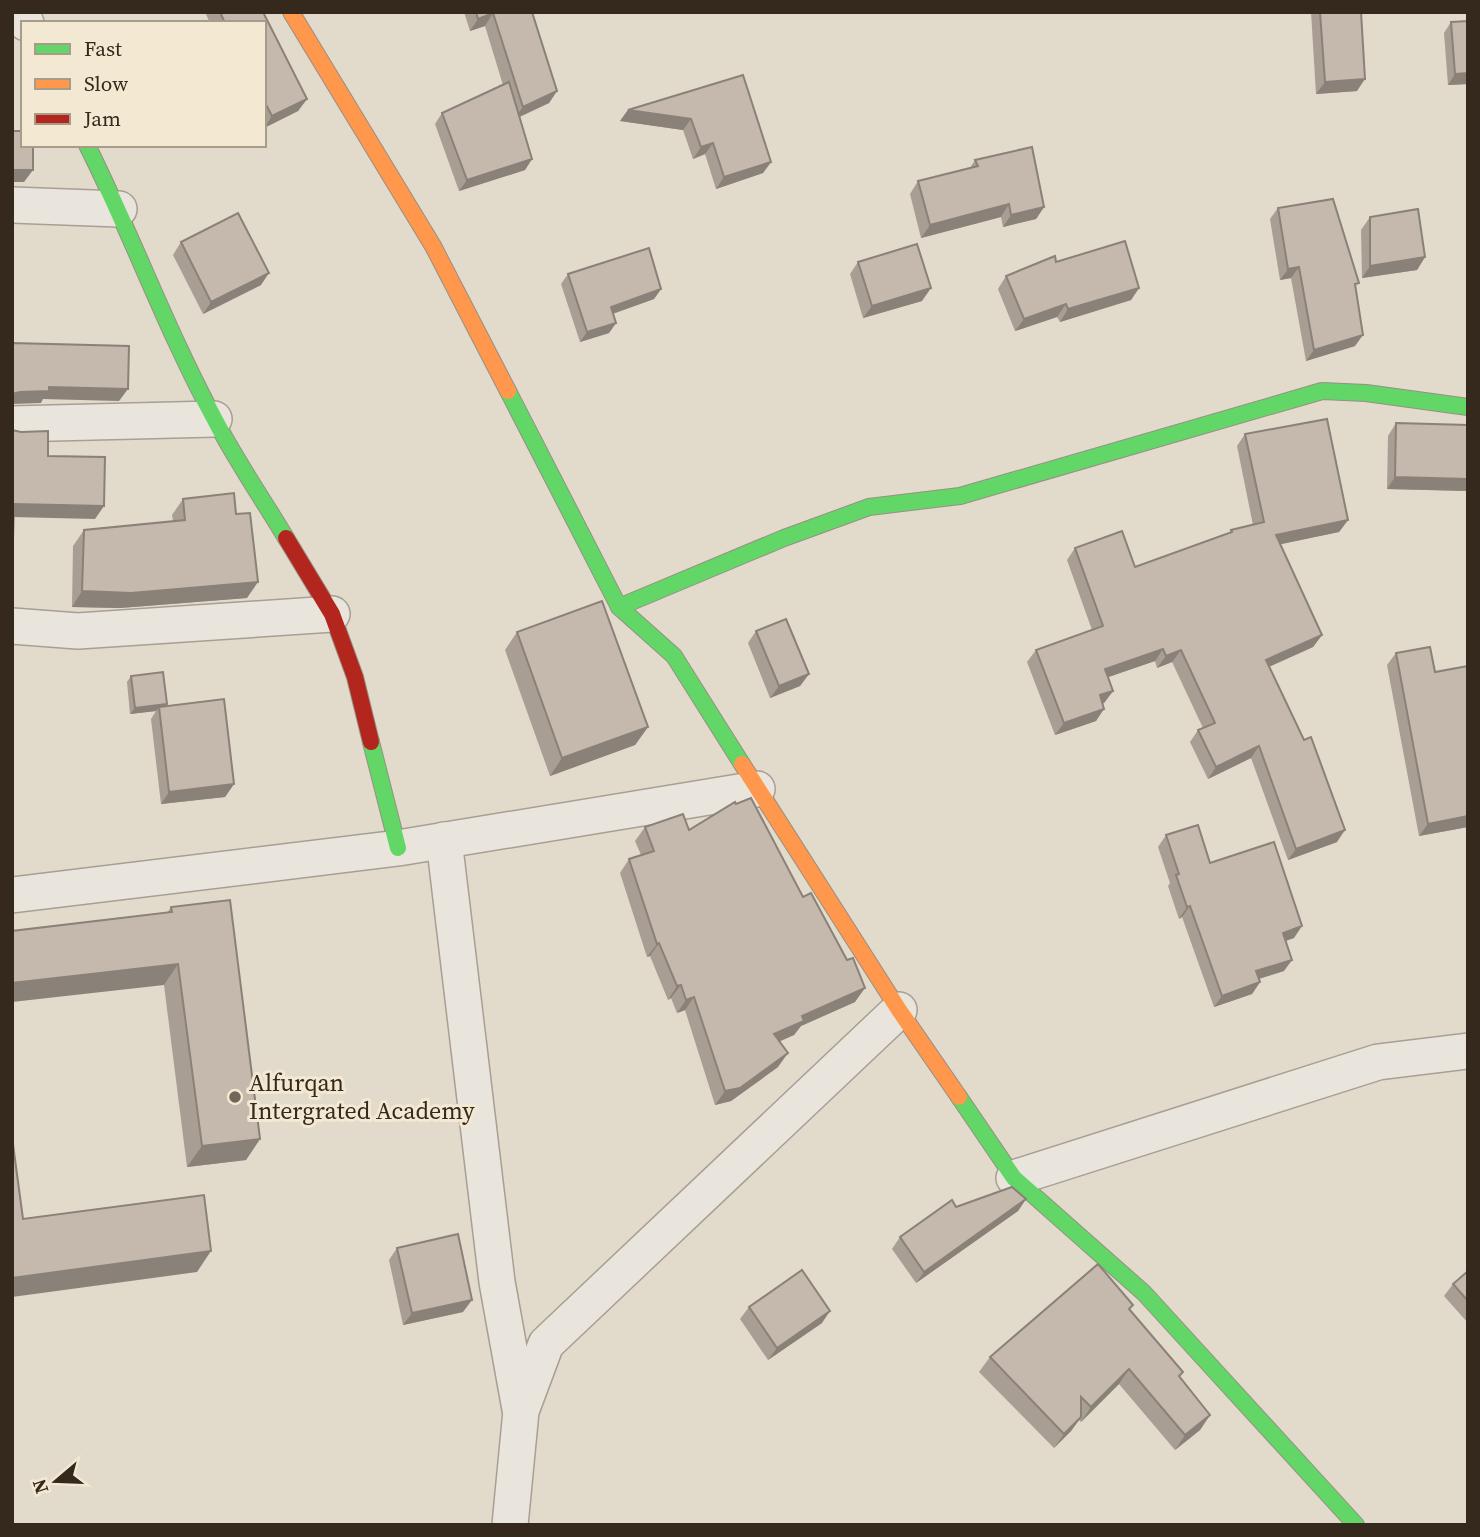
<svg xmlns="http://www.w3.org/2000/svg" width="1480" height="1537" font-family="'Source Serif 4',serif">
	<rect width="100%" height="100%" fill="#e2dacb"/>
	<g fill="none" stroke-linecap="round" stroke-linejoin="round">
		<defs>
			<g id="street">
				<path d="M21 12 26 23"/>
				<path d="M12 205 119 209"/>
				<path d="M12 424 214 419"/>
				<path d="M12 626 78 631 332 614"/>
				<path d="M444 840 497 1282 520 1409"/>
				<path d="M12 895 398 848 757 789"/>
				<path d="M1014 1178 1378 1062 1468 1051"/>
				<path d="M510 1525 521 1411 546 1344 899 1010"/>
			</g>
			<g id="fast">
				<path d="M87 145C132 235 166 329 214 418 235 459 262 498 286 538"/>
				<path d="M508 391 619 607 674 656 742 764"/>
				<path d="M619 607 784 538 869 507 960 496 1322 391 1366 393 1468 407"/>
				<path d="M371 742 398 848"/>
				<path d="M959 1097 1014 1178 1144 1293 1356 1525"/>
			</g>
			<g id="slow">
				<path d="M291 12 433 246 508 391"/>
				<path d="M742 764 899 1010 959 1097"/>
			</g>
			<path id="jam" d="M286 538 332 614 355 677 371 742"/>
		</defs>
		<use href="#street" stroke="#a79f95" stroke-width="38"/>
		<use href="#fast" stroke="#978f84" stroke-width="18"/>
		<use href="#slow" stroke="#978f84" stroke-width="18"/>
		<use href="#jam" stroke="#978f84" stroke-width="18"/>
		<use href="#street" stroke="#eae5dc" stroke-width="35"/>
		<use href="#fast" stroke="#63d668" stroke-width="16"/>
		<use href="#slow" stroke="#ff974d" stroke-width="16"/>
		<use href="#jam" stroke="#b3261e" stroke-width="16"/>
	</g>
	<g fill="#a99e94">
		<path d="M205 12H263L307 99 298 111 264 128V23H210Z"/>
		<path d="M464 12H532L557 91 549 103 520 117 532 159 525 170 459 191 435 124 442 113 503 85 485 26 470 31Z"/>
		<path d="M1311 12H1361L1357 91 1316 94Z"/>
		<path d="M1451 22 1468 84 1448 85 1444 33Z"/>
		<path d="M743 75 771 162 763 173 716 189 705 154 693 159 683 130 620 121 628 110Z"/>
		<path d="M975 160 1044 207 1036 219 1003 227 1001 217 921 238 910 194 918 181 970 168Z"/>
		<path d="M1278 208 1355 289V346L1306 361 1291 278 1280 280 1270 219Z"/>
		<path d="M1370 217 1425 257 1417 270 1362 278 1361 230Z"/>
		<path d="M181 242 261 285 203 314 173 255Z"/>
		<path d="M858 262 922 301 863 318 850 274Z"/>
		<path d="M1056 262 1139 288 1131 300 1060 322 1057 317 1015 331 998 289 1006 276Z"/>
		<path d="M568 274 661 289 654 299 613 314 616 323 609 333 580 342 561 284Z"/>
		<path d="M1396 423 1468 425V491L1387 489 1388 436Z"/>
		<path d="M1245 434 1348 520 1339 532 1280 544 1322 635 1313 647 1269 667 1337 842 1288 860 1251 758 1208 779 1190 742 1198 730 1203 728 1172 662 1157 668 1155 661 1108 677 1113 691 1104 703H1102L1096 721 1055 735 1027 662 1036 650 1092 630 1067 560 1075 548 1135 567 1230 532 1231 530 1253 525 1237 446Z"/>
		<path d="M183 499 236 514 247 598 120 608 72 607 73 546 84 530 173 521 172 515Z"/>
		<path d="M756 631 809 674 800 686 770 698 748 643Z"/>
		<path d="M517 632 648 727 635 745 550 776 505 650Z"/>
		<path d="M1396 653 1435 672 1468 827 1419 836 1387 665Z"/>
		<path d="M131 676 167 704 166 706 234 784 225 797 161 804 151 719 156 711 130 714 127 682Z"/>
		<path d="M645 827 689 830 855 1002 801 1026 794 1035 779 1041 778 1067 731 1101 715 1105 685 1010 677 1013 671 998 668 1000 650 956 647 957 620 873 629 859 641 855 635 841Z"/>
		<path d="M1166 835 1210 863 1294 938 1286 941 1284 971 1259 979 1260 982 1252 994 1214 1007 1182 917 1179 919 1168 886 1170 883 1158 847Z"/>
		<path d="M171 907 260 1139 246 1160 187 1167 164 985 167 913Z"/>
		<path d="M1026 1199 1018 1211 916 1283 892 1249 900 1237 956 1207Z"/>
		<path d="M397 1248 463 1312 403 1325 389 1260Z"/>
		<path d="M1468 1271V1323L1444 1296 1453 1284Z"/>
		<path d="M749 1307 822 1323 768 1360 740 1319Z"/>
		<path d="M1129 1310 1210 1415 1200 1430 1175 1450 1119 1384 1081 1422 1079 1420 1071 1431 1054 1448 979 1372 990 1357Z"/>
	</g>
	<g fill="#8a8178">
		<path d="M493 13 485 26 470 31 478 19Z"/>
		<path d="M1468 73V84L1448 85 1455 74Z"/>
		<path d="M1365 79 1357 91 1316 94 1325 82Z"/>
		<path d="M557 91 549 103 514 119 523 107Z"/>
		<path d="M307 99 298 111 264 128 272 116Z"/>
		<path d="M628 110 691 119 683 130 620 121Z"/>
		<path d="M713 143 705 154 693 159 701 147Z"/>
		<path d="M532 159 525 170 459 191 467 180Z"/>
		<path d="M771 162 763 173 716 189 724 177Z"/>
		<path d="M12 170H33L24 182H12Z"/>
		<path d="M1009 204 1001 217 921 238 930 225Z"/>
		<path d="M1044 207 1036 219 1003 227 1011 215Z"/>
		<path d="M1425 257 1417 270 1362 278 1370 266Z"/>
		<path d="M1299 267 1291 278 1280 280 1288 269Z"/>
		<path d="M269 273 261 285 203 314 211 302Z"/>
		<path d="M931 288 922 301 863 318 872 306Z"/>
		<path d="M1139 288 1131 300 1060 322 1068 309Z"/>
		<path d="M661 289 654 299 603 317 611 307Z"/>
		<path d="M1066 304 1057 317 1015 331 1024 319Z"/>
		<path d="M616 323 609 333 580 342 587 332Z"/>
		<path d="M1363 335 1355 346 1306 361 1314 350Z"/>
		<path d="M49 387 128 389 119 401 43 399 41 403 12 404V394L20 392Z"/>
		<path d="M1395 477 1468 479V491L1387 489Z"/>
		<path d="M14 504 104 506 95 519 12 517Z"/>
		<path d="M1348 520 1339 532 1268 547 1276 535Z"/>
		<path d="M258 582 247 598 120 608 72 607 82 591Z"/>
		<path d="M1322 635 1313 647 1257 672 1266 660Z"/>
		<path d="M1163 649 1155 661 1097 681 1105 669Z"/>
		<path d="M1181 650 1172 662 1157 668 1166 656Z"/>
		<path d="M809 674 800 686 770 698 779 686Z"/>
		<path d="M1113 691 1104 703 1091 707 1100 695Z"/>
		<path d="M167 704 163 711 159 707 156 711 130 714 135 708Z"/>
		<path d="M1104 709 1096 721 1055 735 1064 723Z"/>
		<path d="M648 727 635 745 550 776 562 758Z"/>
		<path d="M1259 746 1251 758 1208 779 1216 767Z"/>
		<path d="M234 784 225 797 161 804 169 792Z"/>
		<path d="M1468 816V827L1419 836 1428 824Z"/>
		<path d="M1345 830 1337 842 1288 860 1296 849Z"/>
		<path d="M1190 906 1182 917 1179 919 1187 907Z"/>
		<path d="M1302 926 1294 938 1275 944 1283 933Z"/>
		<path d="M659 943 650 956 647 957 657 944Z"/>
		<path d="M1292 960 1284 971 1248 982 1256 971Z"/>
		<path d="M178 964 164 985 12 1002V983Z"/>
		<path d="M1260 982 1252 994 1214 1007 1222 996Z"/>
		<path d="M681 985 671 998 668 1000 677 986Z"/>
		<path d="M865 988 855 1002 801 1026 794 1035 765 1048 774 1034 802 1016Z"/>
		<path d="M694 997 685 1010 677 1013 686 1000Z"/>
		<path d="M788 1053 778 1067 731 1101 715 1105 725 1091Z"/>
		<path d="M260 1139 246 1160 187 1167 202 1146Z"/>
		<path d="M1026 1199 1018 1211 916 1283 924 1272Z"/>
		<path d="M211 1251 197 1272 12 1297V1278Z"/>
		<path d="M472 1300 463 1312 403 1325 412 1313Z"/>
		<path d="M830 1311 822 1323 768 1360 777 1348Z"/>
		<path d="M1129 1369 1119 1384 1081 1422 1091 1407Z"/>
		<path d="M1210 1415 1200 1430 1175 1450 1185 1435Z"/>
		<path d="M1081 1417 1071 1431 1054 1448 1064 1434Z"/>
	</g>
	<g fill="#c5b8ac" stroke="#8a8178" stroke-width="2">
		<path d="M220 12H263L307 99 272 116 264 101V23H225Z"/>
		<path d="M476 12H532L557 91 523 107 493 13 478 19Z"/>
		<path d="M1320 12H1361L1365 79 1325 82Z"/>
		<path d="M1468 21V73L1455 74 1451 22Z"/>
		<path d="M743 75 771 162 724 177 713 143 701 147 691 119 628 110Z"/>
		<path d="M509 82 532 159 467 180 442 113Z"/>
		<path d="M12 131H23V145H33V170H12Z"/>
		<path d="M1032 147 1044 207 1011 215 1009 204 930 225 918 181 978 166 975 160Z"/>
		<path d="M1333 199 1359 283 1355 284 1363 335 1314 350 1299 267 1288 269 1278 208Z"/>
		<path d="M1418 209 1425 257 1370 266V217Z"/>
		<path d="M238 213 269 273 211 302 181 242Z"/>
		<path d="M1125 241 1139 288 1068 309 1066 304 1024 319 1006 276 1055 256 1056 262Z"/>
		<path d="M917 244 931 288 872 306 858 262Z"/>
		<path d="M649 248 661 289 611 307 616 323 587 332 568 274Z"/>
		<path d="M12 343 129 346 128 389 49 387V391L20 392 12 394Z"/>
		<path d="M1327 419 1348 520 1276 535 1322 635 1266 660 1304 740 1311 737 1345 830 1296 849 1259 746 1216 767 1198 730 1215 723 1181 650 1166 656 1163 649 1105 669 1113 691 1100 695 1104 709 1064 723 1036 650 1103 626 1075 548 1122 531 1135 567 1232 532 1231 530 1264 522 1245 434Z"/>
		<path d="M1396 423 1468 425V479L1395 477Z"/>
		<path d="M12 430 21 432 48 431V456L105 457 104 506 14 504 12 575Z"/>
		<path d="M234 493 236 514 250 513 258 582 131 593 82 591 84 530 185 520 183 499Z"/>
		<path d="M602 601 648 727 562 758 517 632Z"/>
		<path d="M786 619 809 674 779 686 756 631Z"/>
		<path d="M1430 647 1435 672 1468 666V816L1428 824 1396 653Z"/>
		<path d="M163 672 167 704 135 708 131 676Z"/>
		<path d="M224 699 234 784 169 792 159 707Z"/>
		<path d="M751 798 803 897 811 893 847 960 853 958 865 988 802 1016 804 1021 774 1034 788 1053 740 1088 725 1091 694 997 686 1000 681 985 677 986 659 943 657 944 629 859 654 851 645 827 683 814 689 830 735 802 736 804Z"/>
		<path d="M1198 825 1210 863 1274 842 1302 926 1283 933 1292 960 1256 971 1260 982 1222 996 1190 906 1187 907 1176 875 1179 874 1166 835Z"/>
		<path d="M230 900 260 1139 202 1146 178 964 12 983V931L172 912 171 907Z"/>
		<path d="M12 1137 23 1219 204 1195 211 1251 12 1278Z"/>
		<path d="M1012 1187 1026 1199 924 1272 900 1237 952 1200 956 1207Z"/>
		<path d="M458 1234 472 1300 412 1313 397 1248Z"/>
		<path d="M1098 1264 1133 1305 1129 1309 1183 1372 1179 1376 1210 1415 1185 1435 1129 1369 1091 1407 1081 1397V1417L1064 1434 990 1357Z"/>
		<path d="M802 1270 830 1311 777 1348 749 1307Z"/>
		<path d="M1468 1271V1301L1453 1284Z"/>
	</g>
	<circle fill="#72665a" stroke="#f3e8d1" stroke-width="2.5" cx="235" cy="1097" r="7"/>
	<g text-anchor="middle" stroke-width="6" stroke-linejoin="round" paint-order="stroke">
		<g font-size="24" fill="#35281d" stroke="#f3e8d1" text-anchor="start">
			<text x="249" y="1091">Alfurqan<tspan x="249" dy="28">Intergrated Academy</tspan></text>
		</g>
	</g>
	<rect width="1480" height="1537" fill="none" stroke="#35281d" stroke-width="28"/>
	<rect x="21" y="21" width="245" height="126" fill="#f3e8d1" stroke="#a79b89" stroke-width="2"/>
	<rect x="35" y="44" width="35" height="10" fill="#63d668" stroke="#a79b89" stroke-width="2"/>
	<text x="84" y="56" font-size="21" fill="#35281d">Fast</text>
	<rect x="35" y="79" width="35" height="10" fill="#ff974d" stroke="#a79b89" stroke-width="2"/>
	<text x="84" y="91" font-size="21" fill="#35281d">Slow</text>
	<rect x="35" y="114" width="35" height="10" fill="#b3261e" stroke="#a79b89" stroke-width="2"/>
	<text x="84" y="126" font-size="21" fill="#35281d">Jam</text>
	<g transform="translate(56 1481) rotate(251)" stroke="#f3e8d1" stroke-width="5" paint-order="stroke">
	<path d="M0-5L12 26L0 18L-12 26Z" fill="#35281d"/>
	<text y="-10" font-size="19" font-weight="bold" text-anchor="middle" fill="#35281d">N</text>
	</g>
</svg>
